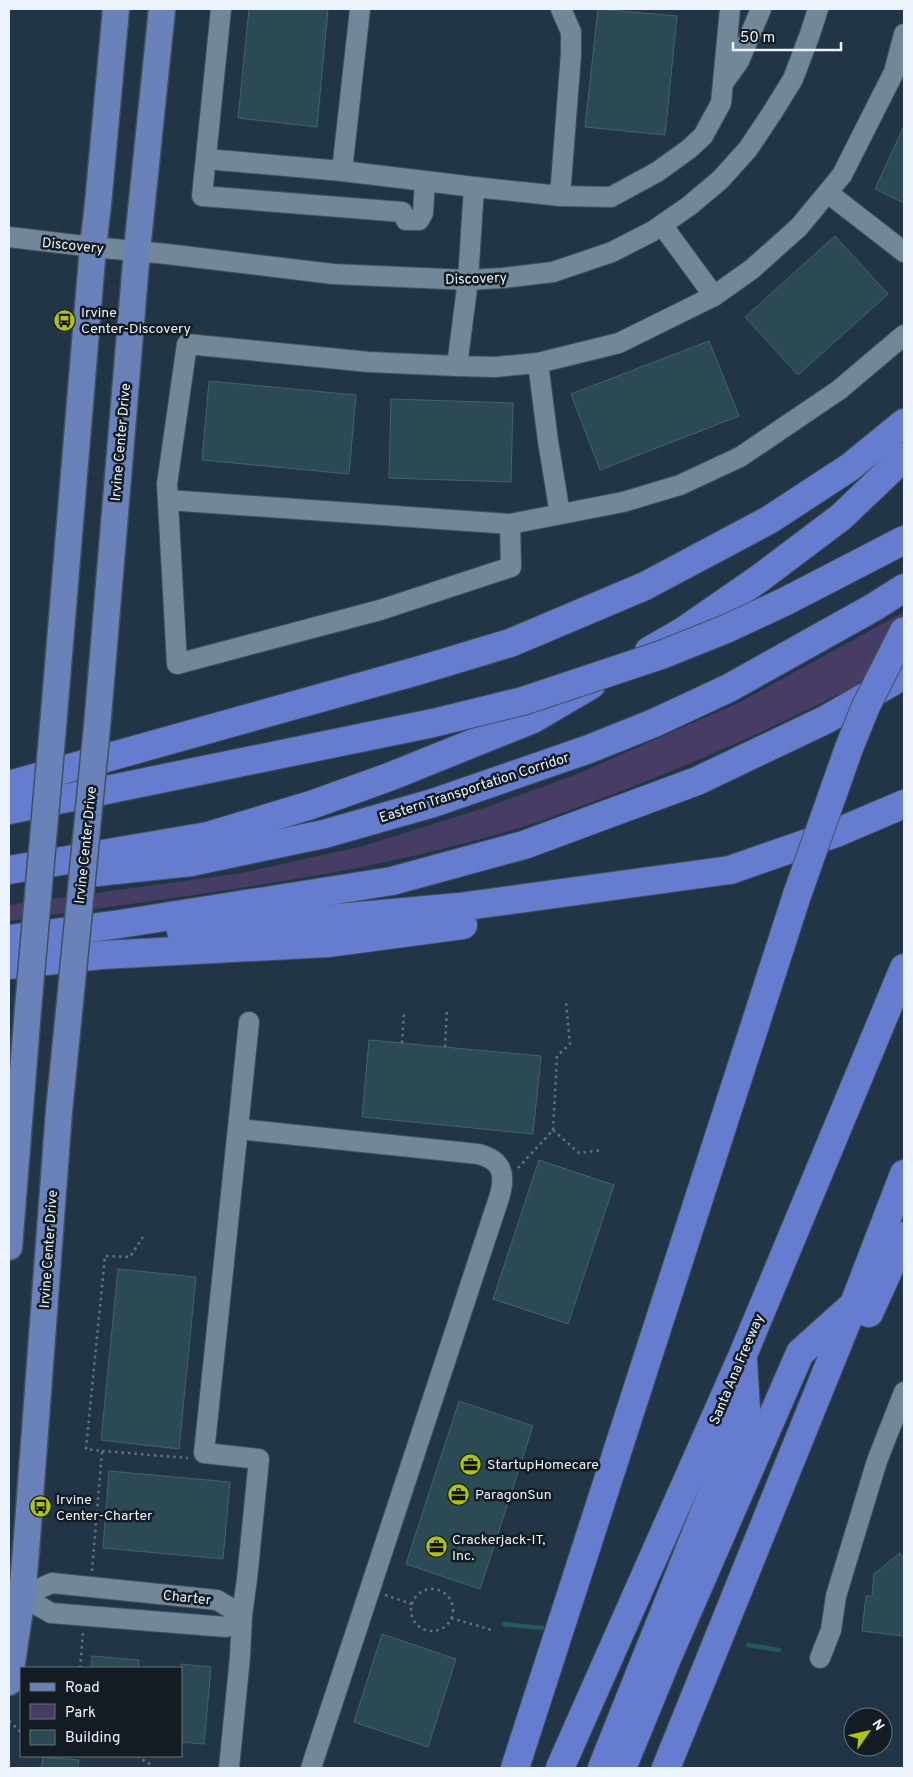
<svg xmlns="http://www.w3.org/2000/svg" width="913" height="1777" font-family="Overpass,sans-serif">
	<rect width="100%" height="100%" fill="#223546"/>
	<path fill="#473c64" d="M904 612V661C799 716 693 766 581 806 561 813 540 822 519 828 354 878 179 896 9 921V905L242 873 363 846 484 808 575 775 740 702Z"/>
	<g fill="none" stroke-linecap="round" stroke-linejoin="round">
		<g stroke="#235b5a" stroke-width="4.5">
			<path d="M504 1624 542 1628"/>
			<path d="M748 1645 779 1650"/>
		</g>
	</g>
	<g fill="#2c4a53" stroke="#44636c">
		<path d="M249 9H328L317 127 238 118Z"/>
		<path d="M598 9 677 16 665 135 585 127Z"/>
		<path d="M904 126V203L875 189Z"/>
		<path d="M835 236 888 294 798 375 745 317Z"/>
		<path d="M709 341 739 416 600 470 571 394Z"/>
		<path d="M209 381 356 395 349 474 202 460Z"/>
		<path d="M391 399 513 403 511 482 389 478Z"/>
		<path d="M369 1040 541 1056 533 1134 362 1117Z"/>
		<path d="M539 1160 614 1185 568 1324 493 1299Z"/>
		<path d="M118 1269 196 1277 179 1449 101 1440Z"/>
		<path d="M459 1401 533 1426 480 1589 406 1564Z"/>
		<path d="M109 1471 230 1482 223 1559 103 1548Z"/>
		<path d="M900 1553 904 1559V1636L862 1631 866 1596H872L874 1574Z"/>
		<path d="M382 1634 456 1659 428 1747 354 1722Z"/>
		<path d="M92 1656 139 1660 138 1668H91Z"/>
		<path d="M181 1664 211 1667 204 1744 181 1742Z"/>
		<path d="M43 1757 79 1760 78 1768H41Z"/>
	</g>
	<g fill="none" stroke-linecap="round" stroke-linejoin="round">
		<defs>
			<g id="minor">
				<path d="M221 9 202 196 402 212 406 220H419L423 213 425 181 474 187"/>
				<path d="M724 82 739 61 761 9"/>
				<path d="M206 159 342 171 425 181"/>
				<path d="M342 171 360 9"/>
				<path d="M828 193 904 252"/>
				<path d="M560 196 571 54V32L561 9"/>
				<path d="M662 225 714 296 619 343 538 363 495 367 457 366 468 280 474 187 560 196 611 197 657 172 689 149 703 136 721 103 730 9"/>
				<path d="M9 237 93 247 167 254 333 274 468 280 503 278 553 272 612 252 653 231 689 206 720 180 748 149 772 113 793 79 810 34 818 9"/>
				<path d="M714 296 752 269 799 227 842 175 894 72 904 34"/>
				<path d="M538 363 548 441 560 514"/>
				<path d="M457 366 369 362 187 344 167 484 177 664 380 610 511 567 510 524 623 502 680 485 740 457 839 390 904 335"/>
				<path d="M168 500 510 524"/>
				<path d="M238 1129 478 1154C503 1160 506 1175 499 1198L311 1768"/>
				<path d="M9 1595 22 1596 51 1613 226 1627 242 1615 217 1600 52 1583 22 1596"/>
				<path d="M820 1658 831 1630 836 1596 877 1461 904 1392"/>
				<path d="M229 1768 240 1657 242 1615 247 1579 259 1459 204 1453 249 1022"/>
			</g>
			<g id="major">
				<path d="M98 716 137 250 162 9"/>
				<path d="M53 726 93 247 98 204 116 9"/>
				<path d="M9 1247 28 1009"/>
				<path d="M9 1682 22 1596 26 1551 59 1111 70 1002"/>
			</g>
			<g id="highway">
				<path d="M786 601 904 540"/>
				<path d="M649 651 682 632 760 578 841 517 904 457"/>
				<path d="M9 785 417 671 510 643 645 586 769 520 850 467 904 423"/>
				<path d="M9 810 433 723"/>
				<path d="M9 870 208 836 311 805 389 777 533 719 591 685"/>
				<path d="M97 872 191 862 324 834 433 803 589 749 654 723 729 688 874 607 904 588"/>
				<path d="M181 931 250 926 459 907 730 870 836 833 904 804"/>
				<path d="M9 939 120 924 392 881 524 845 697 781 825 720 904 675"/>
				<path d="M9 965 102 955 328 943 463 925"/>
				<path d="M869 1313 904 1236"/>
				<path d="M515 1768 797 895"/>
				<path d="M560 1768 742 1357 904 968"/>
				<path d="M602 1768 746 1409 743 1361"/>
				<path d="M622 1768 668 1656 800 1353 850 1308"/>
				<path d="M666 1768 854 1304 904 1174"/>
			</g>
		</defs>
		<use href="#minor" stroke="#40515e" stroke-width="22"/>
		<use href="#major" stroke="#40515e" stroke-width="29"/>
		<use href="#highway" stroke="#40515e" stroke-width="30"/>
		<g stroke="#647382" stroke-width="2.5" stroke-dasharray="2.5 4" stroke-linecap="butt">
			<path d="M402 1043 404 1012"/>
			<path d="M445 1047 447 1009"/>
			<path d="M553 1130 557 1056 570 1044 566 1001"/>
			<path d="M518 1168 553 1130 579 1153 603 1150"/>
			<path d="M102 1451 188 1458"/>
			<path d="M92 1571 102 1451 86 1449 105 1256 130 1257 143 1237"/>
			<circle cx="432" cy="1610" r="21"/>
			<path d="M385 1595 412 1604"/>
			<path d="M451 1618 492 1630"/>
			<path d="M80 1668 83 1632"/>
			<path d="M9 1721 21 1732"/>
			<path d="M137 1756 151 1765"/>
		</g>
		<use href="#minor" stroke="#71879a" stroke-width="20"/>
		<use href="#major" stroke="#6a81ba" stroke-width="26"/>
		<use href="#highway" stroke="#667dcf" stroke-width="28"/>
		<defs>
			<g id="major-bridge">
				<path d="M70 1002 98 716"/>
				<path d="M28 1009 53 726"/>
			</g>
			<g id="highway-bridge">
				<path d="M433 723 523 701 661 655 726 629 786 601"/>
				<path d="M797 895 849 748 866 706 904 631"/>
			</g>
		</defs>
		<use href="#major-bridge" stroke="#40515e" stroke-width="29" stroke-linecap="butt"/>
		<use href="#highway-bridge" stroke="#40515e" stroke-width="30" stroke-linecap="butt"/>
		<use href="#major-bridge" stroke="#6a81ba" stroke-width="26"/>
		<use href="#highway-bridge" stroke="#667dcf" stroke-width="28"/>
	</g>
	<defs>
		<symbol id="bus-disc" viewBox="-11 -11 22 22"><circle r="9.5" fill="#b0c503" stroke="#131c23"/><path d="M-5-6H5V4H4V6H2V4H-2V6H-4V4H-5ZM-3.5-4V0h7V-4ZM-3.5 1.2v1.5H-2V1.2ZM2 1.2v1.5H3.5V1.2Z" fill="#111"/></symbol>
		<symbol id="office-disc" viewBox="-11 -11 22 22"><circle r="9.5" fill="#b0c503" stroke="#131c23"/><path d="M-6-3h4V-5.5h4V-3h4V5H-6ZM-1-4.5V-3h2v-1.5ZM-6 0V1H6V0Z" fill="#111"/></symbol>
	</defs>
	<g fill-rule="evenodd">
		<use href="#bus-disc" x="52" y="308" width="25" height="25"/>
		<use href="#office-disc" x="458" y="1452" width="25" height="25"/>
		<use href="#office-disc" x="446" y="1482" width="25" height="25"/>
		<use href="#bus-disc" x="28" y="1494" width="25" height="25"/>
		<use href="#office-disc" x="424" y="1534" width="25" height="25"/>
	</g>
	<g text-anchor="middle" stroke-width="5" stroke-linejoin="round" paint-order="stroke">
		<g font-size="14" fill="#ebf4fd" stroke="#131c23">
			<text transform="translate(73 245) rotate(6)" y="5">Discovery</text>
			<text transform="translate(476 278) rotate(-2)" y="5">Discovery</text>
			<text transform="translate(120 442) rotate(-85)" y="5">Irvine Center Drive</text>
			<text transform="translate(474 787) rotate(-18)" y="5">Eastern Transportation Corridor</text>
			<text transform="translate(85 845) rotate(-84)" y="5">Irvine Center Drive</text>
			<text transform="translate(48 1249) rotate(-86)" y="5">Irvine Center Drive</text>
			<text transform="translate(736 1369) rotate(-67)" y="5">Santa Ana Freeway</text>
			<text transform="translate(187 1597) rotate(6)" y="5">Charter</text>
		</g>
		<g font-size="14" fill="#ebf4fd" stroke="#131c23" text-anchor="start">
			<text x="81" y="317">Irvine<tspan x="81" dy="16">Center-Discovery</tspan></text>
			<text x="487" y="1469">StartupHomecare</text>
			<text x="475" y="1499">ParagonSun</text>
			<text x="56" y="1504">Irvine<tspan x="56" dy="16">Center-Charter</tspan></text>
			<text x="452" y="1544">Crackerjack-IT,<tspan x="452" dy="16">Inc.</tspan></text>
		</g>
	</g>
	<rect width="913" height="1777" fill="none" stroke="#ebf4fd" stroke-width="20"/>
	<rect x="20" y="1667" width="162" height="90" fill="#131c23" stroke="#69727a"/>
	<rect x="30" y="1683" width="25" height="8" fill="#6a81ba" stroke="#69727a"/>
	<text x="65" y="1692" font-size="15" fill="#ebf4fd">Road</text>
	<rect x="30" y="1704" width="25" height="15" fill="#473c64" stroke="#69727a"/>
	<text x="65" y="1717" font-size="15" fill="#ebf4fd">Park</text>
	<rect x="30" y="1730" width="25" height="15" fill="#2c4a53" stroke="#69727a"/>
	<text x="65" y="1742" font-size="15" fill="#ebf4fd">Building</text>
	<g transform="translate(868 1732) rotate(56)"><circle r="24" fill="#131c23" stroke="#69727a"/>
	<path d="M0-4L9 19L0 12L-9 19Z" fill="#b0c503"/>
	<text y="-8" font-size="14" font-weight="bold" text-anchor="middle" fill="#ebf4fd">N</text>
	</g>
	<path d="M733 42v8h108v-8" fill="none" stroke="#ebf4fd" stroke-width="2.5"/>
	<text x="740" y="42" font-size="15" fill="#ebf4fd" stroke="#131c23" stroke-width="4" paint-order="stroke">50 m</text>
</svg>
